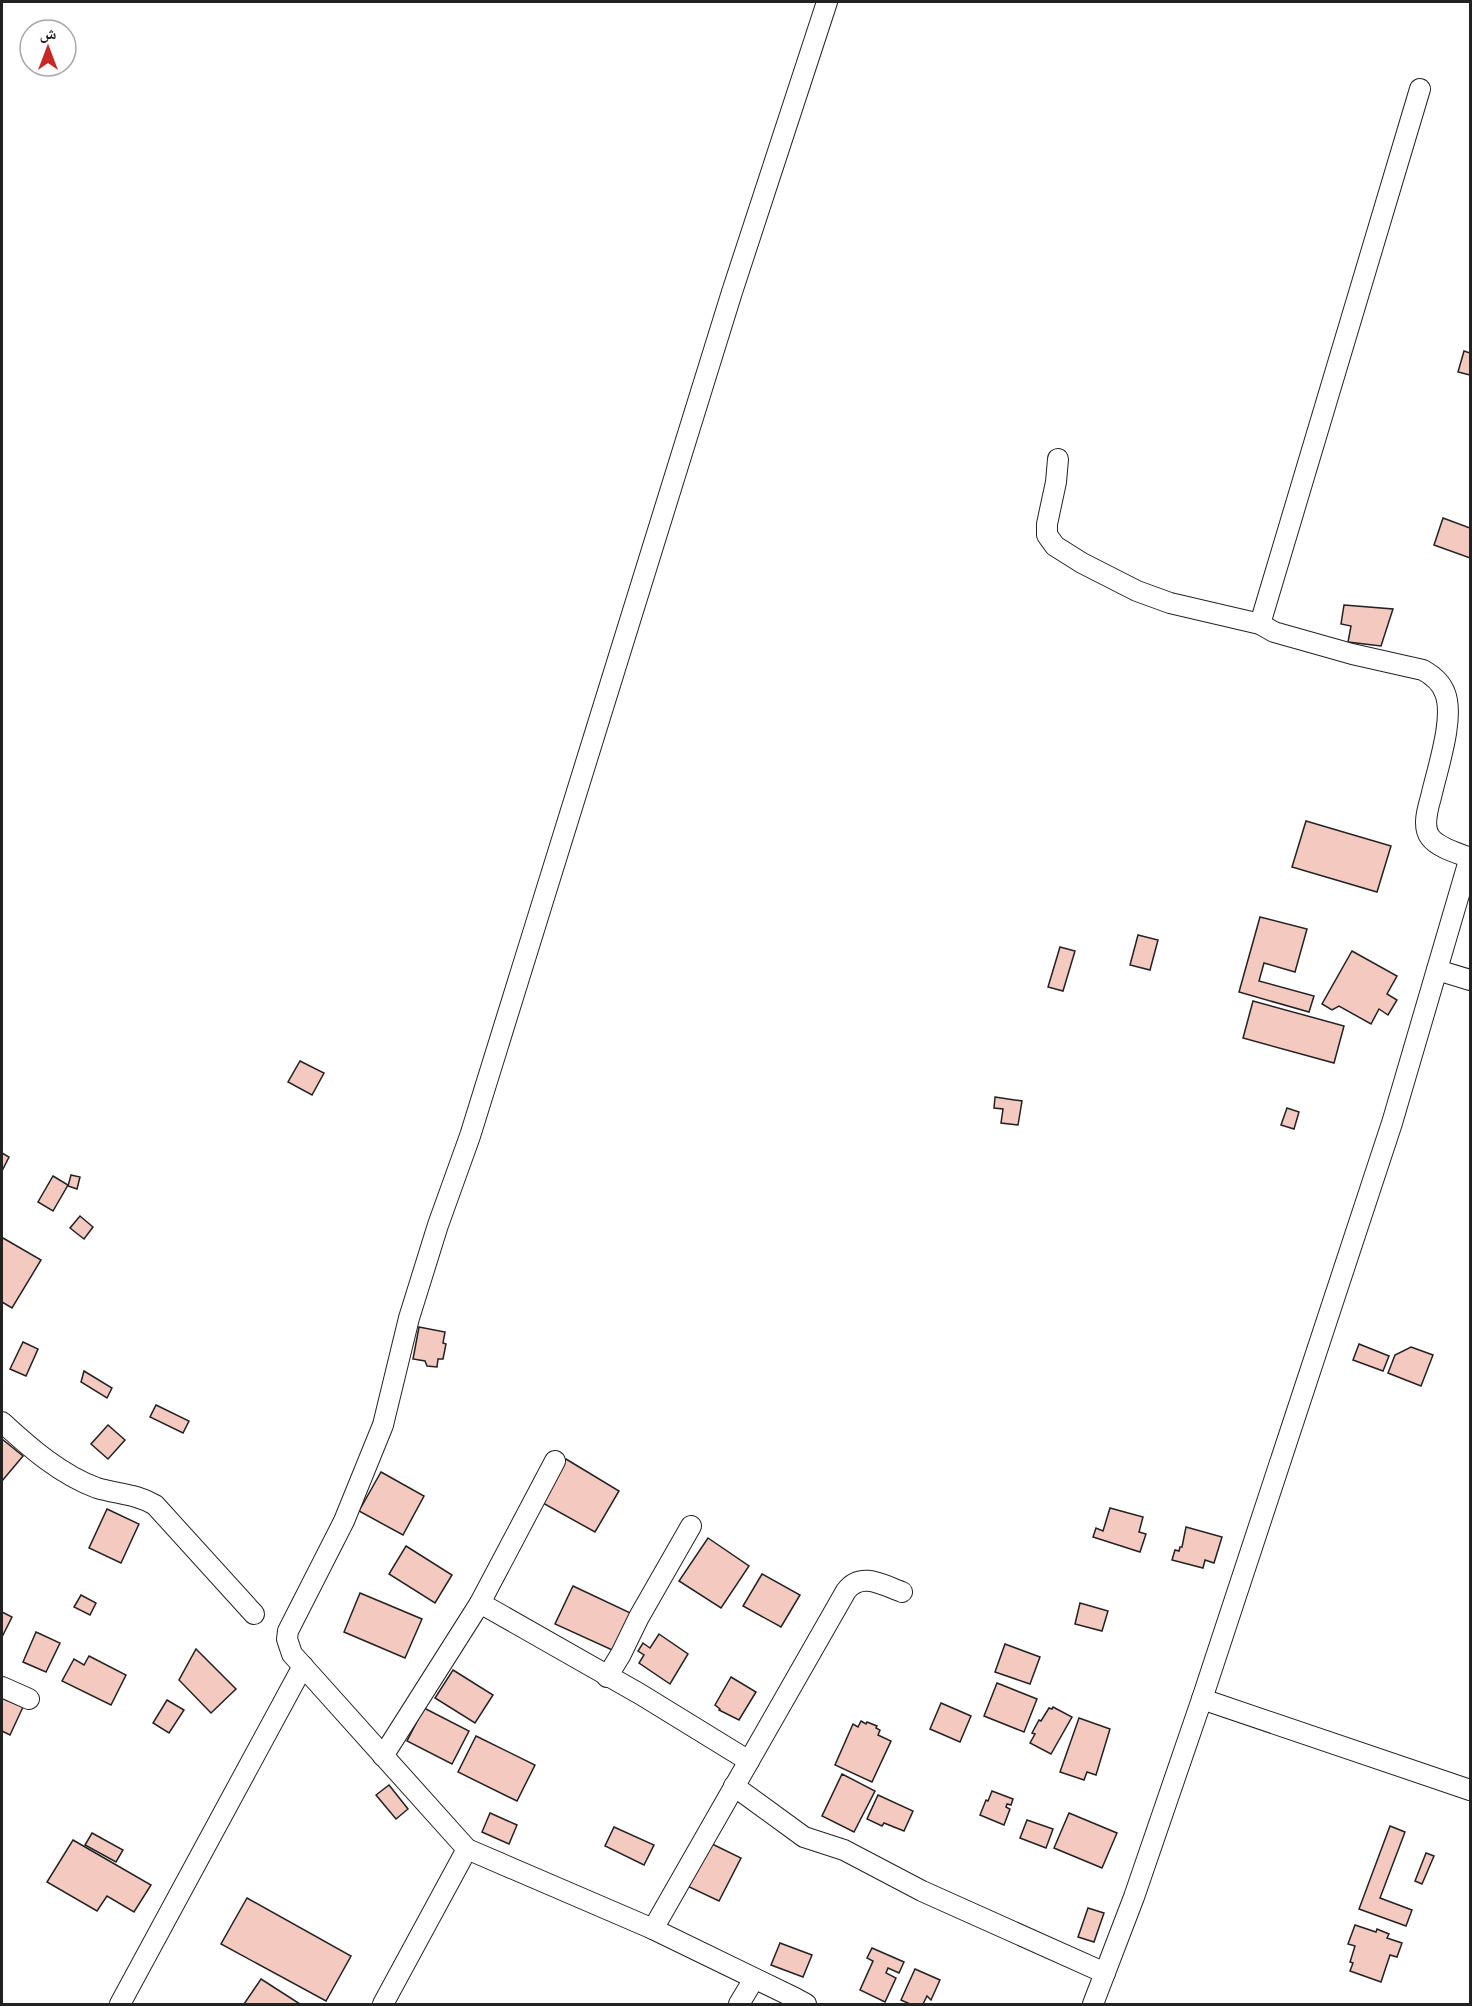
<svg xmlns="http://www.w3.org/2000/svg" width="1472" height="2006" font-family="'Varela Round','Noto Naskh Arabic',sans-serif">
	<rect width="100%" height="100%" fill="#fff"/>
	<g fill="#f3c9c0" stroke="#222" stroke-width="1.5">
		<path d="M1464 351 1470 353V375L1458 372Z"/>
		<path d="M1443 518 1470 528V558L1434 545Z"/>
		<path d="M1344 605 1393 609 1381 646 1348 642 1351 626 1341 624Z"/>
		<path d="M1306 821 1391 846 1377 892 1292 867Z"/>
		<path d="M1260 917 1307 929 1295 972 1264 963 1259 981 1314 996 1309 1012 1239 992Z"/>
		<path d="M1138 935 1158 940 1150 970 1130 965Z"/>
		<path d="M1060 947 1075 951 1063 991 1048 987Z"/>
		<path d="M1352 951 1397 976 1387 994 1397 1000 1388 1015 1379 1009 1371 1024 1339 1006 1332 1010 1322 1004Z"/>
		<path d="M1253 1001 1344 1026 1334 1063 1243 1038Z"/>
		<path d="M300 1061 324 1073 312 1095 288 1082Z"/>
		<path d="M995 1097 1022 1101 1018 1125 1001 1123 1003 1109 994 1108Z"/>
		<path d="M1287 1108 1299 1112 1294 1129 1281 1125Z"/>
		<path d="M2 1153 9 1157 2 1171Z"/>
		<path d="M71 1175 80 1177 77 1189 68 1186Z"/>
		<path d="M53 1176 68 1185 53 1211 38 1202Z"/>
		<path d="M80 1216 93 1227 84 1239 70 1228Z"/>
		<path d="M3 1238 41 1260 12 1308 2 1302V1240Z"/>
		<path d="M419 1327 445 1332 443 1343 446 1344 443 1359H438L437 1367 427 1366 425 1361 413 1359Z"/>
		<path d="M23 1342 38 1349 26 1376 10 1369Z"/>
		<path d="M1359 1344 1389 1356 1383 1371 1353 1360Z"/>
		<path d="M1411 1347 1433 1355 1421 1386 1388 1373 1395 1355Z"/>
		<path d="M84 1371 112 1388 107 1398 81 1382Z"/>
		<path d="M156 1405 189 1421 183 1433 150 1417Z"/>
		<path d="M108 1425 125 1440 108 1459 91 1444Z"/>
		<path d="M2 1439 23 1456 2 1481Z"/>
		<path d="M566 1459 619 1491 595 1532 541 1502Z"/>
		<path d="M381 1472 424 1496 403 1535 359 1511Z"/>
		<path d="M1110 1508 1143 1517 1139 1532 1146 1534 1140 1552 1093 1537 1096 1528 1103 1531Z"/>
		<path d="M107 1509 139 1524 121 1563 89 1548Z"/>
		<path d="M1186 1527 1222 1537 1214 1563 1205 1560 1203 1568 1172 1560 1175 1550 1179 1551 1180 1547H1182Z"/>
		<path d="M708 1538 749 1566 721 1608 679 1581Z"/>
		<path d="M406 1546 452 1575 435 1603 389 1574Z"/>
		<path d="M762 1574 800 1595 781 1627 743 1606Z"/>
		<path d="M573 1586 639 1617 621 1654 555 1624Z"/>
		<path d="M360 1593 422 1619 405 1658 344 1632Z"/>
		<path d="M81 1595 96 1603 90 1615 74 1607Z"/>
		<path d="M1080 1603 1108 1611 1102 1631 1075 1624Z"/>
		<path d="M2 1612 12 1617 2 1637Z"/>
		<path d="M36 1632 60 1643 46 1672 23 1662Z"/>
		<path d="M659 1634 688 1654 670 1684 639 1663 644 1655 638 1651 643 1643 650 1648Z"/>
		<path d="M1005 1644 1040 1657 1030 1684 995 1672Z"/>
		<path d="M196 1649 236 1689 211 1713 179 1680Z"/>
		<path d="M89 1656 126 1675 111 1705 62 1681 74 1659 84 1665Z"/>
		<path d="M453 1670 493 1695 475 1723 435 1698Z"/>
		<path d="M731 1677 756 1692 739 1720 719 1710 720 1709 715 1705Z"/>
		<path d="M997 1683 1037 1699 1024 1732 984 1716Z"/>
		<path d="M2 1698 23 1707 10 1735 2 1731Z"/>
		<path d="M167 1700 184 1710 169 1733 153 1723Z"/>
		<path d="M941 1703 971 1716 960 1742 930 1729Z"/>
		<path d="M1053 1707 1072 1717 1051 1754 1030 1743 1035 1734 1032 1733 1039 1720 1041 1721 1049 1708 1052 1709Z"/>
		<path d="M424 1708 469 1731 452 1764 407 1741Z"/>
		<path d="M1079 1718 1110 1729 1096 1775 1087 1772 1084 1780 1060 1772Z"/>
		<path d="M861 1721 866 1724 867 1722 877 1726 876 1728 880 1730 878 1735 891 1741 872 1782 835 1765 853 1724 858 1727Z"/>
		<path d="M476 1736 535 1765 517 1801 458 1772Z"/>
		<path d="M842 1774 875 1791 854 1832 822 1816Z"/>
		<path d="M389 1785 408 1809 396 1819 376 1795Z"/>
		<path d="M992 1791 1013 1799 1011 1805 1007 1804 1006 1807 1010 1809 1004 1825 980 1815 986 1800 988 1801Z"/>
		<path d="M878 1795 913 1811 904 1831 884 1823 882 1826 867 1819Z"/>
		<path d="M490 1813 517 1825 509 1844 482 1832Z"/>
		<path d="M1069 1813 1117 1833 1102 1868 1054 1848Z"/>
		<path d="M1027 1820 1053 1829 1046 1848 1020 1838Z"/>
		<path d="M1390 1826 1405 1832 1380 1898 1412 1910 1406 1926 1359 1909Z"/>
		<path d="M614 1827 654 1845 644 1865 605 1846Z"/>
		<path d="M92 1833 123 1850 116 1862 85 1845Z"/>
		<path d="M73 1840 151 1885 134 1912 107 1896 97 1911 47 1882Z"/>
		<path d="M706 1841 741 1858 719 1901 685 1885Z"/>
		<path d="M1426 1853 1434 1856 1422 1884 1415 1881Z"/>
		<path d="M247 1898 351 1956 326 2001 221 1944Z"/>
		<path d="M1088 1908 1104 1913 1094 1942 1078 1937Z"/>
		<path d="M1355 1925 1376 1932 1377 1929 1389 1934 1387 1938 1402 1943 1397 1957 1390 1955 1381 1982 1350 1971 1353 1963 1350 1962 1355 1946 1348 1944Z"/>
		<path d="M780 1943 812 1955 803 1977 771 1965Z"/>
		<path d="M872 1948 904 1962 899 1973 888 1968 886 1973 896 1978 885 2002 860 1990 873 1961 867 1958Z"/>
		<path d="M915 1969 940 1980 931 2000 927 1996 923 2004H910L901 2000Z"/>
		<path d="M261 1979 300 2004H244Z"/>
	</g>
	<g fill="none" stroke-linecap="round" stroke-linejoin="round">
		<defs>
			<g id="minor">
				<path d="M1058 459 1056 482 1047 524V535L1055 546 1082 563 1137 591 1170 603 1260 624 1274 632 1352 654 1423 670C1432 675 1441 682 1445 693 1455 718 1437 770 1431 797 1428 808 1422 826 1430 837 1438 848 1458 853 1470 858"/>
				<path d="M1260 624 1420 89"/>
				<path d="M1437 970 1470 980"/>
				<path d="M2 1422C29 1447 61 1475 97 1488 117 1494 137 1494 155 1505L254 1614"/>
				<path d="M480 1603 640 1694 749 1761"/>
				<path d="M607 1677 621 1654 639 1617 691 1526"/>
				<path d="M2 1687 29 1699"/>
				<path d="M1202 1699 1470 1790"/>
				<path d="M383 1756 480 1603 555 1461"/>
				<path d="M734 1786 804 1837 844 1850 922 1891 1105 1973"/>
				<path d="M653 1929 846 1591C861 1571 883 1585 902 1592"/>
				<path d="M120 2004 303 1666"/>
				<path d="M383 2004 467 1849"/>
				<path d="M739 2004 754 1979"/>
				<path d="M806 2004 795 1998 653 1929 467 1849 292 1654 287 1639 288 1631 344 1521 383 1425 409 1318 438 1225 470 1136 732 292 827 2"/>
				<path d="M1093 2004 1134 1897 1202 1699 1392 1123 1470 857"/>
			</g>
		</defs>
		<use href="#minor" stroke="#222" stroke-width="22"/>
		<use href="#minor" stroke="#fff" stroke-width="20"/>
	</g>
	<rect width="1472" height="2006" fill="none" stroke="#222222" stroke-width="6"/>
	<g transform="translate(48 48)"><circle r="28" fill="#ffffff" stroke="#a7a7a7" stroke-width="1.5"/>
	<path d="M0-4.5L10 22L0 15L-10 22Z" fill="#c62828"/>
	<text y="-9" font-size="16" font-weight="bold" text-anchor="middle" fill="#222222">ش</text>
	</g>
</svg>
